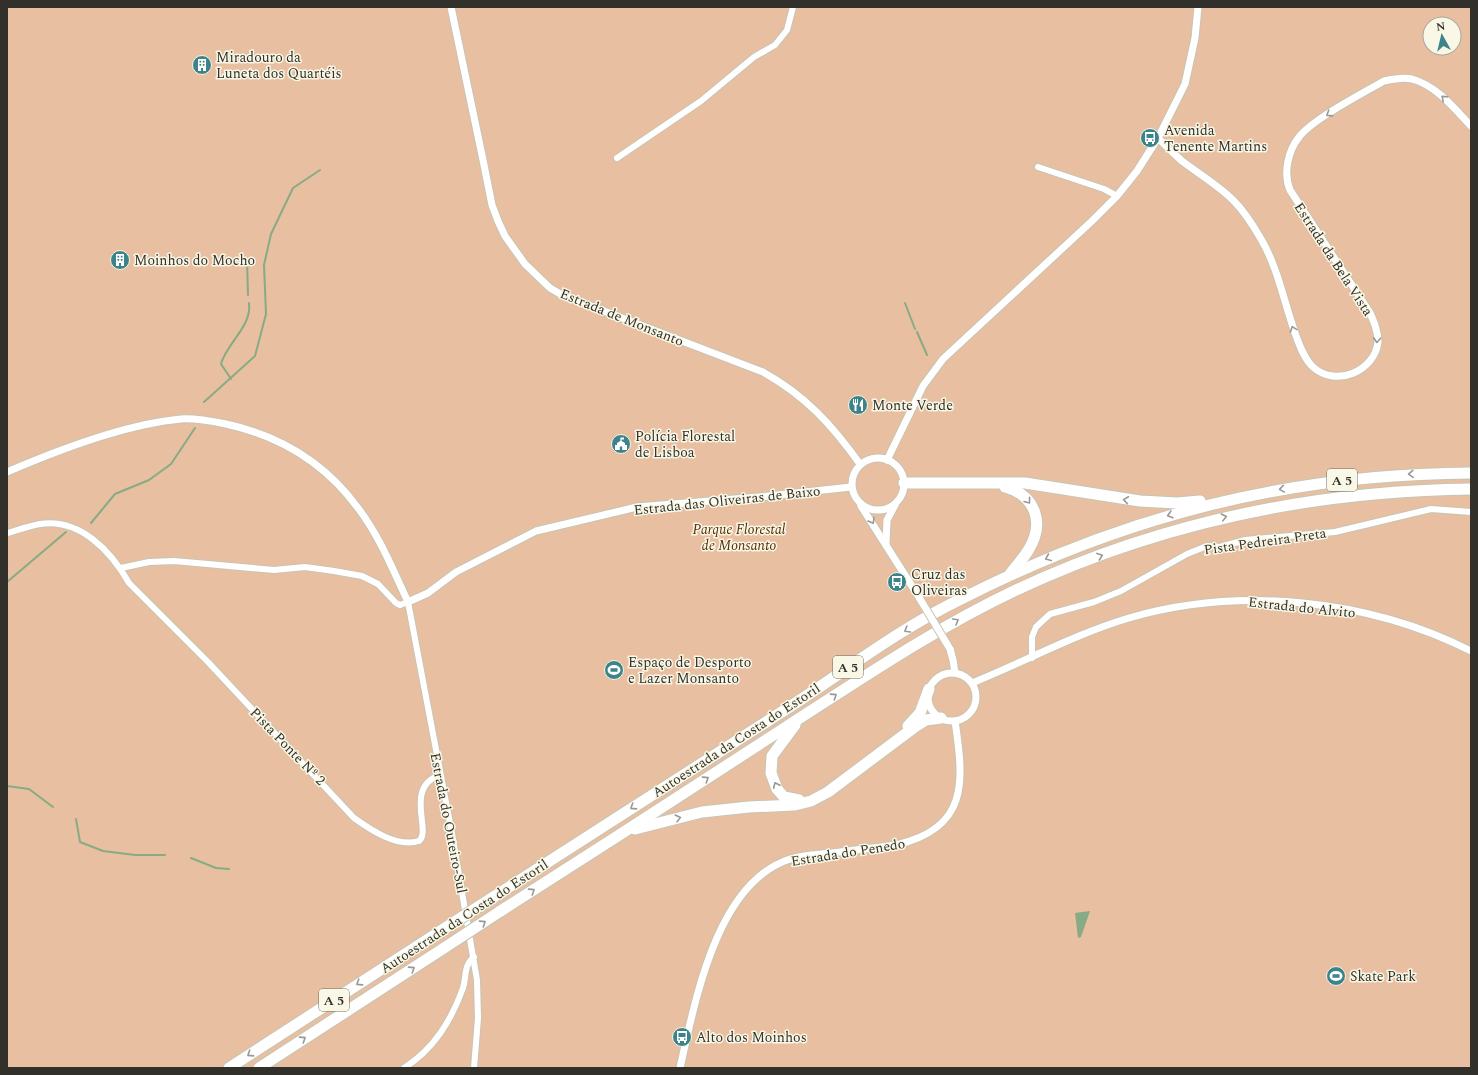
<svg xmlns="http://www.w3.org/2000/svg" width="1478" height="1075" font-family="Spectral,serif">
	<rect width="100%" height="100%" fill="#f9f7e6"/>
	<path fill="#e8bfa1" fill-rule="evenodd" d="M7 7H1471V1068H7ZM1430 24H1454V48H1430Z"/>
	<path fill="#87ab84" d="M1090 911 1081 937 1078 938 1075 913Z"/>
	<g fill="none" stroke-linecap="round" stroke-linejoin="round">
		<g stroke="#87ab84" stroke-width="2">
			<path d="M247 260 248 295"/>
			<path d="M905 303 915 329"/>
			<path d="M917 332 927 355"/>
			<path d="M231 379 221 364C227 342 252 327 249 303"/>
			<path d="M204 402 255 356 266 314 264 265 271 234 293 188 320 170"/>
			<path d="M91 523 115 494 149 480 171 464 195 428"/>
			<path d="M7 582 66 532"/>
			<path d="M7 786 29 789 53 807"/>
			<path d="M76 819 80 842 103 851 135 855H165"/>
			<path d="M191 858 216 868 229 869"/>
		</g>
		<defs>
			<g id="minor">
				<path d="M617 158 701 101 754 57 775 45 787 30 793 7"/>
				<path d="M1038 167 1104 189 1117 196"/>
				<path d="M7 533C18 530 29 526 40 524 80 518 111 551 129 583L208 662 354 818C371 830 397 848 419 841 432 831 404 789 439 775"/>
				<path d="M121 568 149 562 174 561 274 570 305 567 334 571 362 576 378 584 396 603 400 605 408 602 452 834 477 980 478 1018 474 1068"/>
				<path d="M1032 658V637L1036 627 1050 614 1094 602 1121 591 1187 554 1207 546 1220 547 1245 540 1335 532 1431 509 1471 512"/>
				<path d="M404 1068C434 1049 451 1021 463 988 467 976 463 966 474 957"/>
			</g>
			<g id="tertiary">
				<path d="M451 7 483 160 492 205 498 221 505 236 525 264 550 288 562 295 763 372C806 396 832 425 860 464"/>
				<path d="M1158 138C1166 146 1174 154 1182 161 1199 174 1218 185 1233 200 1244 211 1253 225 1261 239 1278 268 1284 302 1295 333 1299 344 1304 359 1313 367 1336 388 1375 371 1378 342 1378 331 1374 322 1370 313L1290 190C1283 173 1288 151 1299 137 1313 119 1363 93 1384 81 1393 79 1404 77 1412 79 1437 86 1454 108 1471 126"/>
				<circle cx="878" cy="484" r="26"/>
				<path d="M887 460 923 386 943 359 1092 221 1117 196 1137 171 1158 138 1185 84 1195 38 1198 7"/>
				<path d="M7 472C58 450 126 424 181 419 196 418 211 421 226 424 281 436 325 463 358 508 380 537 393 570 408 602L428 593 456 572 536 531 637 507 759 497 851 487"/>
				<path d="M861 506 917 594"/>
				<path d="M886 543 887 520 895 505"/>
				<path d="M950 649 953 660 955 673"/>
				<circle cx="952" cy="697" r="24"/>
				<path d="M972 683C1024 662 1075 634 1129 618 1239 586 1368 599 1471 651"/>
				<path d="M680 1068C695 1002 716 883 790 859 804 855 818 854 832 853 853 850 874 848 896 845 969 828 964 782 955 721"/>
			</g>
			<g id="motorway">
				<path d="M904 483H1025L1140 501 1177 503 1200 501"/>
				<path d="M1005 487C1035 495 1045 522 1029 549 1024 558 1016 566 1010 574"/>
				<path d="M795 725 772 756 771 773 777 789 784 797 799 800"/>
				<path d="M908 726 920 713 929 689"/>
				<path d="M635 829 702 812 749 807 795 805 811 801 828 792 916 726 926 720 941 718"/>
				<path d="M492 898C591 834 691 770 791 706 845 671 898 630 957 601 1121 517 1286 474 1471 473"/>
				<path d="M499 912C595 851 691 789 786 727 861 679 934 629 1014 591 1158 523 1313 491 1471 489"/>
				<path d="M229 1068 439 932"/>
				<path d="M259 1068 444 948"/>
			</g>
		</defs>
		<use href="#minor" stroke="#c7c5b4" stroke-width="8"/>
		<use href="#tertiary" stroke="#c7c5b4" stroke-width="9"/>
		<use href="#motorway" stroke="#c7c5b4" stroke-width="13"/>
		<use href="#minor" stroke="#fff" stroke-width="6"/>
		<use href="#tertiary" stroke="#fff" stroke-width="7"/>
		<use href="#motorway" stroke="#fff" stroke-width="11"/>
		<defs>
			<path id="tertiary-bridge" d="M917 594 950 649"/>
			<g id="motorway-bridge">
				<path d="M439 932 492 898"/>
				<path d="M444 948 499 912"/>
			</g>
		</defs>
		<use href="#tertiary-bridge" stroke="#c7c5b4" stroke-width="9" stroke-linecap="butt"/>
		<use href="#motorway-bridge" stroke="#c7c5b4" stroke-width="13" stroke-linecap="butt"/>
		<use href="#tertiary-bridge" stroke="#fff" stroke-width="7"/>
		<use href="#motorway-bridge" stroke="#fff" stroke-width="11"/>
	</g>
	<defs><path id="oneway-chevron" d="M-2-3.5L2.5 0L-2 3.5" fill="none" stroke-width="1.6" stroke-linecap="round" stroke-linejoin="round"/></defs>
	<g stroke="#989894">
		<use href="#oneway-chevron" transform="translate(1444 98) rotate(-138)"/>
		<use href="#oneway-chevron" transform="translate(1329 114) rotate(147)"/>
		<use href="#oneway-chevron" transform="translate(1293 329) rotate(-110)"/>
		<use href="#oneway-chevron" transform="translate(1377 340) rotate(93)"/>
		<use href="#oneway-chevron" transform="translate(1411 474) rotate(177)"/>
		<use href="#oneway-chevron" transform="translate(1282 489) rotate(171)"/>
		<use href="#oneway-chevron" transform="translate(1126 500) rotate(-172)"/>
		<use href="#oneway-chevron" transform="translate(1028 501) rotate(53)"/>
		<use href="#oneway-chevron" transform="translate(1170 515) rotate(164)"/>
		<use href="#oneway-chevron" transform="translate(1224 517) rotate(-13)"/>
		<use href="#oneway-chevron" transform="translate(872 521) rotate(59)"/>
		<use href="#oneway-chevron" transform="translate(1100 556) rotate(-20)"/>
		<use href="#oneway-chevron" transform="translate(1048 558) rotate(157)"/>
		<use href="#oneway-chevron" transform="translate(956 621) rotate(-30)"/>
		<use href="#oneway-chevron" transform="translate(907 630) rotate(149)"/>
		<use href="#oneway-chevron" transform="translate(834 696) rotate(-33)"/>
		<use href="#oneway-chevron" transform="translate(706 779) rotate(-33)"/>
		<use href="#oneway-chevron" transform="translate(776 785) rotate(-115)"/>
		<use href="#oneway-chevron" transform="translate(633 807) rotate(147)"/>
		<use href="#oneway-chevron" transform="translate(678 818) rotate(-14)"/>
		<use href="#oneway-chevron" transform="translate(532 891) rotate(-33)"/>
		<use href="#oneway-chevron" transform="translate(483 923) rotate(-33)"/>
		<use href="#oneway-chevron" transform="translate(412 969) rotate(-33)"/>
		<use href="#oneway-chevron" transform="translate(359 983) rotate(147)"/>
		<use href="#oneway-chevron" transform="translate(303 1039) rotate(-33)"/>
		<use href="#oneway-chevron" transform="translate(250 1054) rotate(147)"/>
	</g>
	<defs>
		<symbol id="building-disc" viewBox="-11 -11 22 22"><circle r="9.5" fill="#3c838c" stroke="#f9f7e6"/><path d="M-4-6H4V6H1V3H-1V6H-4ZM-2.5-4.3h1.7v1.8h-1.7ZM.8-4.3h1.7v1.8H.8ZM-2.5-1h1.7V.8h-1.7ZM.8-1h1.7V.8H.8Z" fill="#fff"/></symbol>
		<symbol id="bus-disc" viewBox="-11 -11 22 22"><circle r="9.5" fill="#3c838c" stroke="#f9f7e6"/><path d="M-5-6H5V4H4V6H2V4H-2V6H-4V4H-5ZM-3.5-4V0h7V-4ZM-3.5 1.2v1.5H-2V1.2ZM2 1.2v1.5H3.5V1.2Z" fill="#fff"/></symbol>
		<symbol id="restaurant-disc" viewBox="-11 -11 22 22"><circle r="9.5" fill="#3c838c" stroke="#f9f7e6"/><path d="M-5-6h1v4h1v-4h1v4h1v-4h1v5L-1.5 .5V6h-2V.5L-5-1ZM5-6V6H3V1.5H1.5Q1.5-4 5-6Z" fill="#fff"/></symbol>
		<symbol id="civic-disc" viewBox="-11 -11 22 22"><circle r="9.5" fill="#3c838c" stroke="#f9f7e6"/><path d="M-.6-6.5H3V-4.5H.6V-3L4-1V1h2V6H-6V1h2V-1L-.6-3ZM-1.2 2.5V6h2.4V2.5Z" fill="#fff"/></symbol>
		<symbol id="stadium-disc" viewBox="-11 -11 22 22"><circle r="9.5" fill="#3c838c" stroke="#f9f7e6"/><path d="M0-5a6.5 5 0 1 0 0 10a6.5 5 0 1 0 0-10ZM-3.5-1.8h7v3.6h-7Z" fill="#fff"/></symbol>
	</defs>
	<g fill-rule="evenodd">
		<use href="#building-disc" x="191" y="54" width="22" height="22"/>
		<use href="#bus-disc" x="1139" y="127" width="22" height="22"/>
		<use href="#building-disc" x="109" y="249" width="22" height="22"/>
		<use href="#restaurant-disc" x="847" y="394" width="22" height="22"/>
		<use href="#civic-disc" x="610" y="433" width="22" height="22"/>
		<use href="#bus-disc" x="886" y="571" width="22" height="22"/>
		<use href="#stadium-disc" x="603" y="659" width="22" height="22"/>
		<use href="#stadium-disc" x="1325" y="965" width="22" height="22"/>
		<use href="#bus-disc" x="671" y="1026" width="22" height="22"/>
	</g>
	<g text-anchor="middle" stroke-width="3" stroke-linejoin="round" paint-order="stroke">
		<g fill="#f9f7e6" stroke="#6d6c62" stroke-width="1">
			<rect x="1327" y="469" width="30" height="22" rx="3"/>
			<rect x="833" y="656" width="30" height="22" rx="3"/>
			<rect x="319" y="989" width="30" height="22" rx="3"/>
		</g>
		<g font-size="13" font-weight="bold" fill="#31302a">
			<text x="1342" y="485">A 5</text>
			<text x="848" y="672">A 5</text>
			<text x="334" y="1005">A 5</text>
		</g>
		<g font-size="14" fill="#31302a" stroke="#f9f7e6" text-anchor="start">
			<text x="216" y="62">Miradouro da<tspan x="216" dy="16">Luneta dos Quartéis</tspan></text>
			<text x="1164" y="135">Avenida<tspan x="1164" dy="16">Tenente Martins</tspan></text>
			<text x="134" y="265">Moinhos do Mocho</text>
			<text x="872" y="410">Monte Verde</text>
			<text x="635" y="441">Polícia Florestal<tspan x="635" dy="16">de Lisboa</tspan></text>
			<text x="911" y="579">Cruz das<tspan x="911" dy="16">Oliveiras</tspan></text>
			<text x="628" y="667">Espaço de Desporto<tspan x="628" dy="16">e Lazer Monsanto</tspan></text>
			<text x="1350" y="981">Skate Park</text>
			<text x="696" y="1042">Alto dos Moinhos</text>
		</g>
		<g font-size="14" fill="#31302a" stroke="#f9f7e6">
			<text transform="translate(1334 259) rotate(57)" y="5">Estrada da Bela Vista</text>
			<text transform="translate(622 317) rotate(22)" y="5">Estrada de Monsanto</text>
			<text transform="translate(727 500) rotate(-6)" y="5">Estrada das Oliveiras de Baixo</text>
			<text transform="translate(1265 541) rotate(-8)" y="5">Pista Pedreira Preta</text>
			<text transform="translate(1302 607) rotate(6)" y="5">Estrada do Alvito</text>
			<text transform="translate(736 740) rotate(-33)" y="5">Autoestrada da Costa do Estoril</text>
			<text transform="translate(288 746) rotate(46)" y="5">Pista Ponte Nº 2</text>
			<text transform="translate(449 823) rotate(79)" y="5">Estrada do Outeiro-Sul</text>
			<text transform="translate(848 852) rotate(-9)" y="5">Estrada do Penedo</text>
			<text transform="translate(464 916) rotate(-33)" y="5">Autoestrada da Costa do Estoril</text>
		</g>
		<g font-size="14" font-style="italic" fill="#572e05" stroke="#f9f7e6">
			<text x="739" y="534">Parque Florestal<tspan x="739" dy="16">de Monsanto</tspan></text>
		</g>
	</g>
	<rect width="1478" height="1075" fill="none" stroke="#31302a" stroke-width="16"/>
	<g transform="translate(1442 36) rotate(352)"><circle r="19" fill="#f9f7e6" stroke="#a9a79b"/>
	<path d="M0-3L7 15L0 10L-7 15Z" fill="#3c838c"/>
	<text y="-6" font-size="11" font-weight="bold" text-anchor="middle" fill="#31302a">N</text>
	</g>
</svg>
